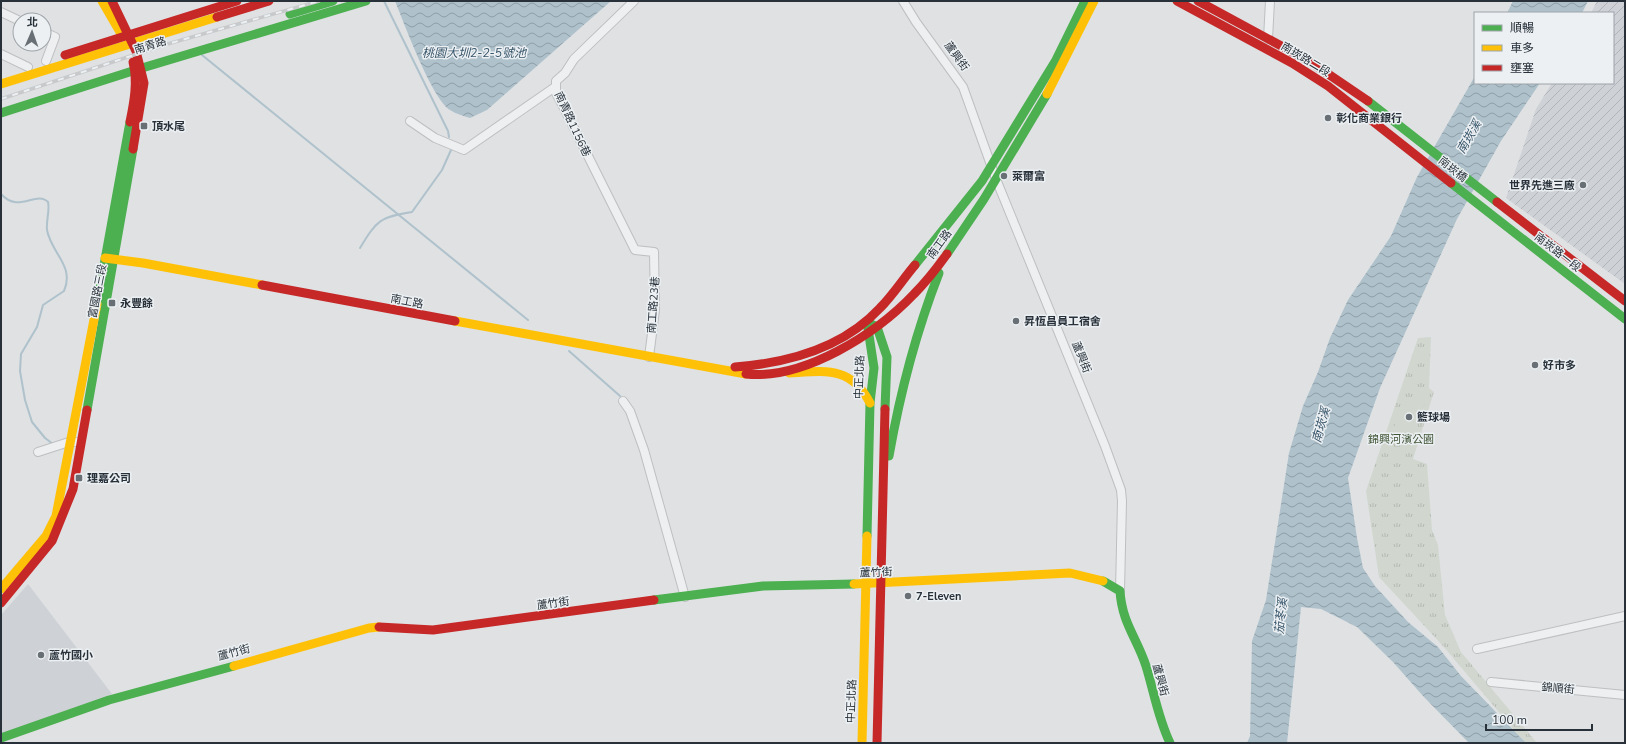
<svg xmlns="http://www.w3.org/2000/svg" width="1626" height="744" font-family="'Nunito Sans','Noto Sans TC',sans-serif">
	<defs>
		<pattern id="industrial-furrows" width="10" height="10" patternUnits="userSpaceOnUse"><rect width="10" height="10" fill="#ced1d6"/><path d="M-1 1l2-2M0 10L10 0M9 11l2-2" fill="none" stroke="#b1b4b8"/></pattern>
		<pattern id="park-tufts" width="24" height="20" patternUnits="userSpaceOnUse"><rect width="24" height="20" fill="#d1d7cf"/><path d="M3 7l-1-3M5 7V3M7 7l1-3M15 17l-1-3M17 17v-4M19 17l1-3" fill="none" stroke="#b3b9b2"/></pattern>
		<pattern id="water-waves" width="16" height="10" patternUnits="userSpaceOnUse"><rect width="16" height="10" fill="#afc2cc"/><path d="M0 5q4-4 8 0t8 0" fill="none" stroke="#8e9ea7"/></pattern>
	</defs>
	<rect width="100%" height="100%" fill="#dfe1e3"/>
	<path fill="#ced1d6" d="M28 584 112 694 1 734V615Z"/>
	<path fill="url(#industrial-furrows)" d="M1597 1H1625V284L1506 198 1536 109 1552 83H1613V13H1591Z"/>
	<path fill="url(#park-tufts)" d="M1431 337 1429 388 1434 392 1413 459 1427 464 1432 530 1438 545 1445 615 1461 652 1537 743H1525L1443 646 1379 577 1366 491 1418 338Z"/>
	<path fill="#d1d7cf" d="M1404 397 1425 403 1413 437 1393 430Z"/>
	<g fill="url(#water-waves)">
		<path d="M395 1H611L487 110 470 118C464 116 456 114 450 110 432 99 404 23 395 1Z"/>
		<path d="M1513 1H1588L1582 13H1507Z"/>
		<path d="M1475 76V83H1540L1501 141 1457 219 1380 388 1348 478 1357 538 1363 568 1375 586 1408 622 1438 647 1461 676 1526 743H1469L1423 696 1393 662 1357 627 1321 609 1301 607 1287 743H1247L1250 736 1252 641 1266 600 1289 453 1303 406 1318 372 1330 338 1348 300 1391 236 1417 177Z"/>
	</g>
	<g fill="none" stroke-linecap="round" stroke-linejoin="round">
		<g stroke="#afc2cc" stroke-width="2">
			<path d="M384 1 448 131 449 137"/>
			<path d="M202 55 528 320"/>
			<path d="M1 194C19 214 36 190 48 202 50 211 46 220 47 230 51 253 75 266 64 291L43 305 37 327 21 354 20 371 25 400 32 422 45 438 53 444"/>
			<path d="M360 248C377 220 380 217 412 212L442 170 451 150"/>
			<path d="M569 351 620 396"/>
		</g>
		<defs>
			<g id="street">
				<path d="M634 1 574 59 565 73 556 81V93L565 110 635 250 654 252 655 310 649 357"/>
				<path d="M903 1 916 22 963 87 996 179 1105 446 1121 490 1122 501 1120 591"/>
				<path d="M1 12 20 21"/>
				<path d="M44 32 55 37 46 61"/>
				<path d="M1268 39 1270 1"/>
				<path d="M1 54 28 67"/>
				<path d="M410 121 435 138 464 150 555 87"/>
				<path d="M623 401 630 411 644 450 685 597"/>
				<path d="M38 452 72 441 76 442"/>
				<path d="M1477 649 1625 616"/>
				<path d="M1491 682 1625 695"/>
			</g>
		</defs>
		<use href="#street" stroke="#bdbfc1" stroke-width="10"/>
		<use href="#street" stroke="#eeeff0" stroke-width="8"/>
		<g stroke="#4caf50" stroke-width="9">
			<path d="M290 14 333 1"/>
			<path d="M1368 101 1497 202"/>
			<path d="M1 113 142 68 366 1"/>
			<path d="M1451 183 1625 319"/>
			<path d="M947 254 984 199 1047 94"/>
			<path d="M915 265 982 181 1056 60 1085 1"/>
			<path d="M97 304 130 122"/>
			<path d="M87 410 133 149"/>
			<path d="M889 456C900 393 916 332 939 273"/>
			<path d="M867 536 870 403 874 368 867 322 877 327 887 357 885 409"/>
			<path d="M1103 581 1120 591C1122 623 1137 638 1146 666 1154 692 1158 718 1170 743"/>
			<path d="M654 600 763 586 854 584"/>
			<path d="M1 738 109 700 234 666"/>
		</g>
		<g stroke="#ffc107" stroke-width="9">
			<path d="M102 1 120 32"/>
			<path d="M1 84 217 17"/>
			<path d="M1047 94 1094 1"/>
			<path d="M105 258 143 263 262 285"/>
			<path d="M455 321 746 374"/>
			<path d="M789 373C826 371 851 366 870 403"/>
			<path d="M854 584 1070 573 1103 581"/>
			<path d="M1 589 46 536 56 516 97 304"/>
			<path d="M234 666 369 628 379 627"/>
			<path d="M862 743 867 536"/>
		</g>
		<g stroke="#c62828" stroke-width="9">
			<path d="M112 1 136 51 144 83 133 149"/>
			<path d="M1177 1 1292 63 1328 86 1451 183"/>
			<path d="M1198 1 1309 61 1368 101"/>
			<path d="M217 17 269 1"/>
			<path d="M65 55 237 1"/>
			<path d="M130 122C134 103 138 81 133 62"/>
			<path d="M1497 202 1625 301"/>
			<path d="M262 285 455 321"/>
			<path d="M735 367C787 363 843 348 880 308 893 295 903 279 915 265"/>
			<path d="M746 374C804 380 876 334 914 294 926 282 937 268 947 254"/>
			<path d="M1 603 52 541 73 489 87 410"/>
			<path d="M379 627 433 630 654 600"/>
			<path d="M877 743 885 409"/>
		</g>
		<defs>
			<path id="rail" d="M1 99 164 45 319 1"/>
		</defs>
		<use href="#rail" stroke="#c7c9cb" stroke-width="3.5"/>
		<use href="#rail" stroke="#ecf0f3" stroke-width="2" stroke-dasharray="6" stroke-linecap="butt"/>
	</g>
	<g fill="#686f75" stroke="#ecf0f3" stroke-width="1.5">
		<circle cx="1328" cy="118" r="4"/>
		<rect x="140" y="122" width="8" height="8" rx="2"/>
		<circle cx="1004" cy="176" r="4"/>
		<circle cx="1583" cy="185" r="4"/>
		<rect x="108" y="299" width="8" height="8" rx="2"/>
		<circle cx="1016" cy="321" r="4"/>
		<circle cx="1535" cy="365" r="4"/>
		<circle cx="1409" cy="417" r="4"/>
		<rect x="75" y="474" width="8" height="8" rx="2"/>
		<circle cx="908" cy="596" r="4"/>
		<circle cx="41" cy="655" r="4"/>
	</g>
	<g text-anchor="middle" stroke-width="3" stroke-linejoin="round" paint-order="stroke">
		<g font-size="11" fill="#28313a" stroke="#ecf0f3">
			<text transform="translate(150 45) rotate(-17)" y="4">南青路</text>
			<text transform="translate(957 56) rotate(54)" y="4">蘆興街</text>
			<text transform="translate(1306 59) rotate(31)" y="4">南崁路二段</text>
			<text transform="translate(573 124) rotate(65)" y="4">南青路1156巷</text>
			<text transform="translate(1453 169) rotate(39)" y="4">南崁橋</text>
			<text transform="translate(939 244) rotate(-54)" y="4">南工路</text>
			<text transform="translate(1558 252) rotate(38)" y="4">南崁路一段</text>
			<text transform="translate(97 291) rotate(-79)" y="4">富國路三段</text>
			<text transform="translate(407 301) rotate(11)" y="4">南工路</text>
			<text transform="translate(653 305) rotate(-86)" y="4">南工路23巷</text>
			<text transform="translate(1082 357) rotate(68)" y="4">蘆興街</text>
			<text transform="translate(859 377) rotate(-88)" y="4">中正北路</text>
			<text transform="translate(876 572) rotate(-2)" y="4">蘆竹街</text>
			<text transform="translate(553 603) rotate(-8)" y="4">蘆竹街</text>
			<text transform="translate(234 652) rotate(-15)" y="4">蘆竹街</text>
			<text transform="translate(1161 680) rotate(75)" y="4">蘆興街</text>
			<text transform="translate(1558 688) rotate(5)" y="4">錦順街</text>
			<text transform="translate(851 701) rotate(-88)" y="4">中正北路</text>
		</g>
		<g font-size="11" font-weight="bold" fill="#28313a" stroke="#ecf0f3" text-anchor="start">
			<text x="1336" y="122">彰化商業銀行</text>
			<text x="152" y="130">頂水尾</text>
			<text x="1012" y="180">萊爾富</text>
			<text x="1575" y="189" text-anchor="end">世界先進三廠</text>
			<text x="120" y="307">永豐餘</text>
			<text x="1024" y="325">昇恆昌員工宿舍</text>
			<text x="1543" y="369">好市多</text>
			<text x="1417" y="421">籃球場</text>
			<text x="87" y="482">理嘉公司</text>
			<text x="916" y="600">7-Eleven</text>
			<text x="49" y="659">蘆竹國小</text>
		</g>
		<g font-size="11" fill="#415537" stroke="#ecf0f3">
			<text x="1401" y="443">錦興河濱公園</text>
		</g>
		<g font-size="12" font-style="italic" fill="#37556a" stroke="#ecf0f3">
			<text x="474" y="57">桃園大圳2-2-5號池</text>
			<text transform="translate(1469 137) rotate(-60)" y="4">南崁溪</text>
			<text transform="translate(1321 425) rotate(-74)" y="4">南崁溪</text>
			<text transform="translate(1281 616) rotate(-84)" y="4">茄苳溪</text>
		</g>
	</g>
	<rect width="1626" height="744" fill="none" stroke="#28313a" stroke-width="4"/>
	<rect x="1474" y="12" width="140" height="72" fill="#ecf0f3" stroke="#9ea4a9"/>
	<rect x="1482" y="25" width="20" height="6" fill="#4caf50" stroke="#9ea4a9"/>
	<text x="1510" y="32" font-size="12" fill="#28313a">順暢</text>
	<rect x="1482" y="45" width="20" height="6" fill="#ffc107" stroke="#9ea4a9"/>
	<text x="1510" y="52" font-size="12" fill="#28313a">車多</text>
	<rect x="1482" y="65" width="20" height="6" fill="#c62828" stroke="#9ea4a9"/>
	<text x="1510" y="72" font-size="12" fill="#28313a">壅塞</text>
	<g transform="translate(32 32) rotate(2)"><circle r="19" fill="#ecf0f3" stroke="#9ea4a9"/>
	<path d="M0-3L7 15L0 10L-7 15Z" fill="#686f75"/>
	<text y="-6" font-size="11" font-weight="bold" text-anchor="middle" fill="#28313a">北</text>
	</g>
	<path d="M1486 724v6h106v-6" fill="none" stroke="#28313a" stroke-width="2"/>
	<text x="1492" y="724" font-size="12" fill="#28313a" stroke="#ecf0f3" stroke-width="3" paint-order="stroke">100 m</text>
</svg>
